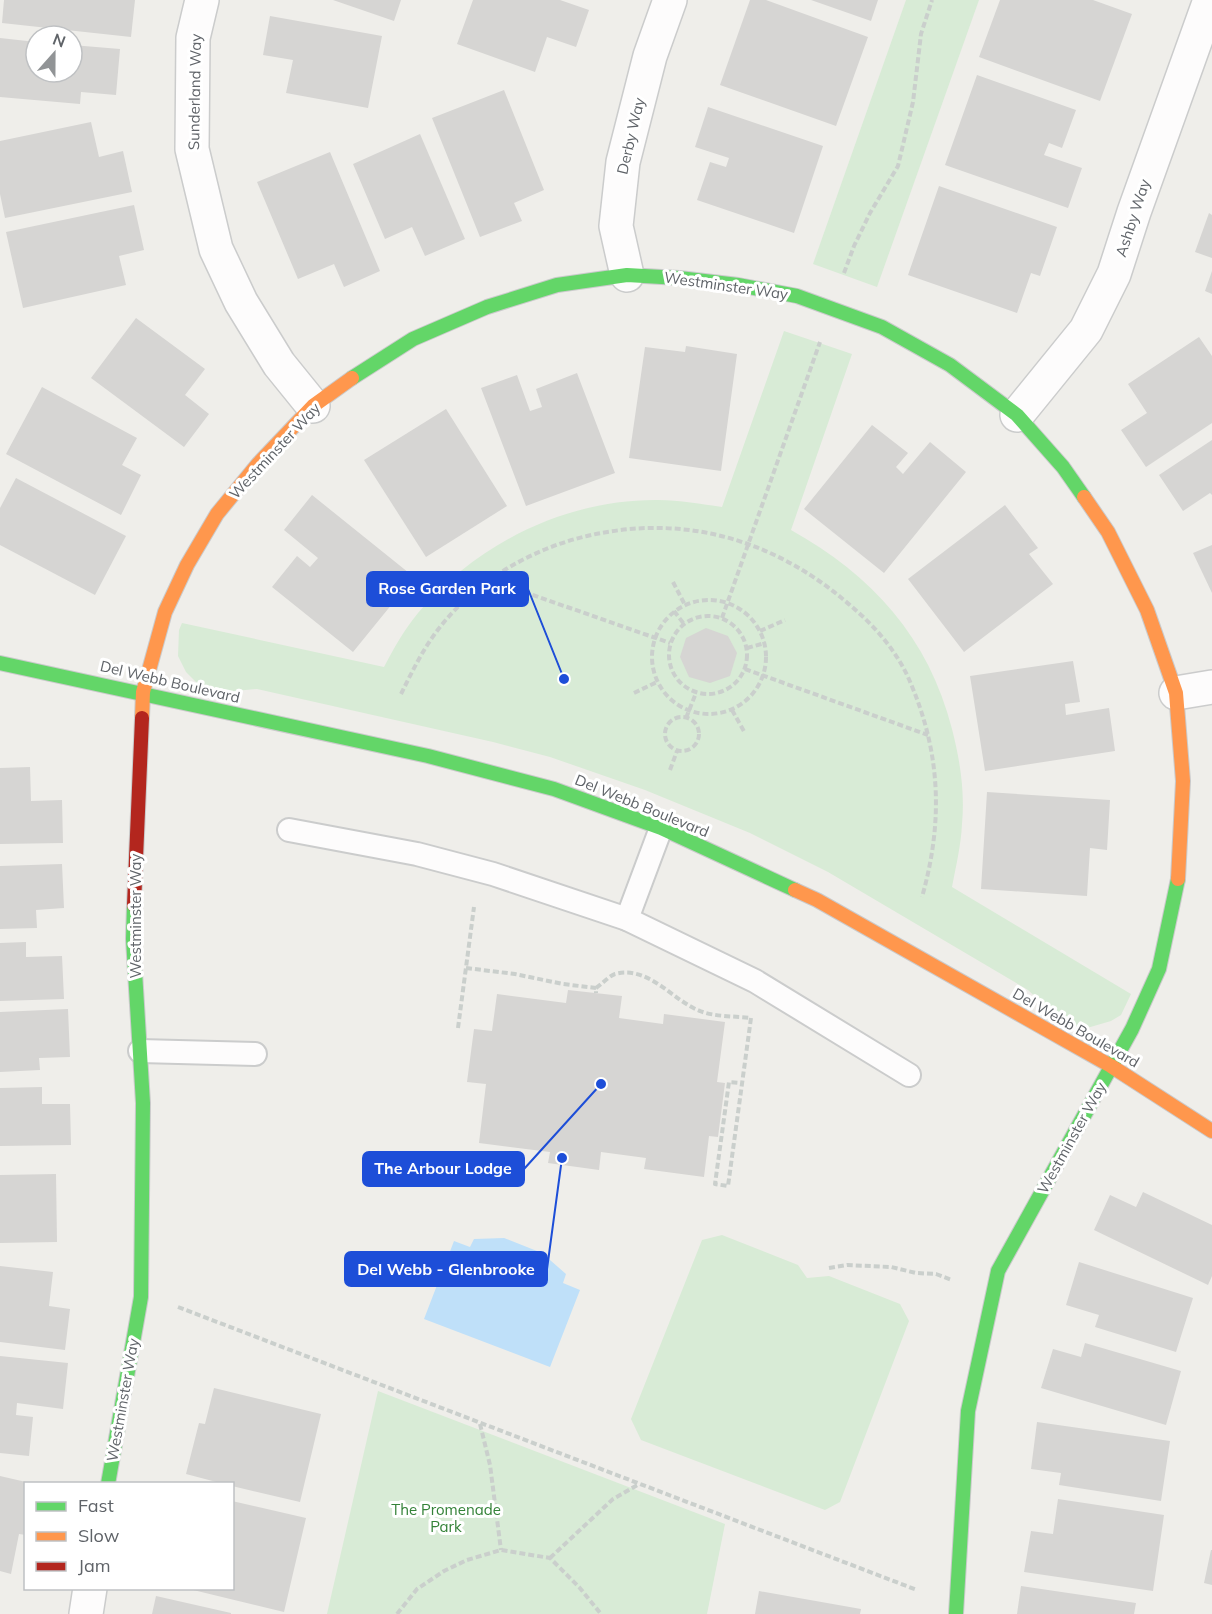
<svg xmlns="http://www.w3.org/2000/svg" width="1212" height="1614" font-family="Mulish,sans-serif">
	<rect width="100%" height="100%" fill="#efeeea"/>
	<g fill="#d8ebd6">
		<path d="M906 0H979L877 287 813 264Z"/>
		<path d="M784 331 852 354 791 530C872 575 929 638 952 729 960 760 965 792 962 824 961 845 956 866 952 887L1131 994 1121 1015 1111 1021 1087 1028 1074 1027 1061 1021 1028 990 828 872 750 833 645 790 550 757 493 742 257 689 224 692 199 685 186 672 178 656 179 630 182 623 384 667C394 648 404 630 418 613 477 543 567 499 658 500 680 500 701 504 722 507Z"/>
		<path d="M722 1235 798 1265 807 1278 829 1276 900 1304 909 1321 840 1502 825 1510 641 1440 631 1419 702 1240Z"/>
		<path d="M378 1391 725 1524 707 1614H327Z"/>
	</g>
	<path fill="#bfe0f9" d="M504 1238 542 1253 566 1274 563 1283 580 1290 550 1367 424 1319 454 1241 470 1247 474 1239Z"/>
	<g fill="#d6d5d3">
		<path d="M4 0H135L131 37 2 23Z"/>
		<path d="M333 0H401L394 21Z"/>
		<path d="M473 0H560L589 10 576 47 547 37 535 72 457 44Z"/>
		<path d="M750 0H766L868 37 836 126 720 85Z"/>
		<path d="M811 0H878L871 21Z"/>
		<path d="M1000 0H1093L1132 14 1100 101 979 57Z"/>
		<path d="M270 16 382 36 368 108 286 93 293 60 263 55Z"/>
		<path d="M0 38 36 42V72H72V45L120 49 116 95 81 92 80 104 0 97Z"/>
		<path d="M977 75 1076 110 1062 148 1049 143 1044 155 1082 168 1068 208 945 165Z"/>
		<path d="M504 90 544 190 514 203 522 221 480 237 432 118Z"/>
		<path d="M708 107 823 146 794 233 697 200 710 162 726 167 729 158 695 147Z"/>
		<path d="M91 122 99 157 123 151 132 192 5 218 0 194V141Z"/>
		<path d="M420 134 465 239 425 256 412 227 385 239 353 164Z"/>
		<path d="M330 152 380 271 344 287 334 264 298 279 257 182Z"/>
		<path d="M939 186 1057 227 1040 276 1031 273 1017 313 908 275Z"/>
		<path d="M134 205 144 250 119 256 126 285 23 308 6 232Z"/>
		<path d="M1209 213 1212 215V258L1195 252Z"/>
		<path d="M1212 271V294L1205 291Z"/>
		<path d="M136 318 205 369 185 395 209 414 184 447 91 378Z"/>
		<path d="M1199 337 1212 356V423L1146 467 1121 430 1147 413 1128 384Z"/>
		<path d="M686 346 737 354 721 471 629 458 645 347 685 352Z"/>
		<path d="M577 373 615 473 526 506 481 388 517 375 530 411 542 407 536 389Z"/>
		<path d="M42 387 137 438 122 465 141 475 121 515 6 454Z"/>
		<path d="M446 409 507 506 426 557 364 460Z"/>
		<path d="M872 425 908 453 896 467 903 474 930 442 966 472 884 573 804 509Z"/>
		<path d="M1212 440V495L1210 493 1183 511 1159 475Z"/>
		<path d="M16 478 126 536 95 595 0 545V508Z"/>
		<path d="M312 495 414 577 353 652 272 587 297 556 310 567 318 558 284 530Z"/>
		<path d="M1005 505 1038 548 1029 554 1053 584 964 652 908 579Z"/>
		<path d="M1212 545V593L1193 553Z"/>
		<path d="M706 628 728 636 737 653 730 676 710 683 689 677 680 657 686 638Z"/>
		<path d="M1073 661 1080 702 1065 704 1066 715 1109 708 1115 751 985 771 970 676Z"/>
		<path d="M30 767 31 801 62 800 63 843 0 844V768Z"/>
		<path d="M987 792 1110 800 1107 850 1090 848 1087 896 981 889Z"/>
		<path d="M62 864 64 908 36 910 37 928 0 929V866Z"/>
		<path d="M26 942V957L62 956 64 999 0 1001V943Z"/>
		<path d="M568 990 622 996 619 1018 663 1024 664 1014 725 1022 717 1082 725 1083 718 1137 709 1136 704 1177 644 1169 646 1158 601 1152 599 1170 548 1163 550 1152 479 1143 486 1084 467 1082 474 1029 492 1031 497 994 566 1003Z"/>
		<path d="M68 1009 70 1057 39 1058 40 1070 0 1072V1012Z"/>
		<path d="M42 1087V1104H70L71 1145 0 1146V1088Z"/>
		<path d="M56 1174 57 1242 0 1243V1175Z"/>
		<path d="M1143 1192 1212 1225V1276L1208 1285 1094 1230 1110 1195 1136 1207Z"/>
		<path d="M1079 1262 1193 1298 1176 1352 1095 1327 1099 1315 1066 1305Z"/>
		<path d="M0 1266 53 1272 49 1306 70 1309 65 1350 0 1342Z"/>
		<path d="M1085 1343 1181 1371 1166 1425 1041 1388 1053 1349 1081 1357Z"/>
		<path d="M0 1356 68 1363 63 1409 17 1403 16 1415 33 1417 29 1456 0 1453Z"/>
		<path d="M214 1388 321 1414 300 1502 232 1486V1484H224L186 1474 199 1423 205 1424Z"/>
		<path d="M1037 1422 1170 1441 1161 1501 1059 1485 1061 1473 1031 1469Z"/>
		<path d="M0 1476 26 1482V1535L19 1534 11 1574 0 1571Z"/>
		<path d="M1058 1499 1164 1515 1153 1591 1024 1572 1031 1531 1053 1534Z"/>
		<path d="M232 1501 306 1518 284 1612 189 1589 232 1588Z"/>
		<path d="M1211 1550H1212V1585L1204 1583Z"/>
		<path d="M1021 1586 1136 1603 1134 1614H1017Z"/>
		<path d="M759 1591 861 1609 860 1614H755Z"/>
		<path d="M156 1596 231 1613V1614H152Z"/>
	</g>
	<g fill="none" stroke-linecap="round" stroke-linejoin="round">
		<defs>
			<g id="lane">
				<path d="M289 830 417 854 493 874 627 919 755 981 909 1075"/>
				<path d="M627 919 661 828"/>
				<path d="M140 1051 255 1054"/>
			</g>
			<g id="street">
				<path d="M202 0 193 38 192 149 216 249 241 302 279 364 313 406"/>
				<path d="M627 275 616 226 623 162 650 56 670 0"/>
				<path d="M1017 415 1086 330 1114 274 1134 212 1210 0"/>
				<path d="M1176 693 1212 687"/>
				<path d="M86 1614 90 1588"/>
			</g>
			<g id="fast">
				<path d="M352 378 413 339 487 307 557 285 627 275 679 278 738 285 797 296 882 327 950 365 1017 415 1063 467 1084 497"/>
				<path d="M0 663 428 756 554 789 661 828 795 890"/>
				<path d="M108 1484 141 1297 143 1103 133 939 134 905"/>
				<path d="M956 1614 968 1411 998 1271 1132 1029 1159 969 1178 879"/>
			</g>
			<g id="slow">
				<path d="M1084 497 1108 532 1147 610 1176 693 1183 781 1178 879"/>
				<path d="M142 718 143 692 165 612 187 565 217 514 258 464 313 406 352 378"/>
				<path d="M795 890 817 900 1111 1066 1212 1131"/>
			</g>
			<path id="jam" d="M134 905 142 718"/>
		</defs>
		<use href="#lane" stroke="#cbcccc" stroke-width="26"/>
		<use href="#street" stroke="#cbcccc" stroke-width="36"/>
		<use href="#fast" stroke="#cacacb" stroke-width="16"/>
		<use href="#slow" stroke="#cacacb" stroke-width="16"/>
		<use href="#jam" stroke="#cacacb" stroke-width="16"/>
		<g stroke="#cacfcc" stroke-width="4" stroke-dasharray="6 3" stroke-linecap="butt">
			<path d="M844 273 854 246 870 213 898 166 913 102 921 34 932 0"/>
			<path d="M490 580 670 643"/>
			<path d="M673 582 685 605"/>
			<circle cx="709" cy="657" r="57"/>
			<path d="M674 611 684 624"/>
			<circle cx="708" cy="655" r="39"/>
			<path d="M722 618 820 342"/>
			<path d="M760 631 785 620"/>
			<path d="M747 648 765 643"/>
			<path d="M745 669 928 735"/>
			<path d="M634 693 657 682"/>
			<path d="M401 694C411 674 421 653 434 635 470 585 527 550 587 536 685 513 776 540 851 606 876 627 899 654 911 684 941 755 943 823 922 897"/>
			<path d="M732 710 745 733"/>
			<circle cx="682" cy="734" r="17"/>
			<path d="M686 718 696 693"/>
			<path d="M670 770 677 751"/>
			<path d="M466 968 515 974 563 984 596 988V993"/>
			<path d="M596 988C602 984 609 976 615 974 649 965 673 1001 700 1011 715 1017 735 1016 751 1018L728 1186 715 1184 729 1082 741 1083"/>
			<path d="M458 1028 474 907"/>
			<path d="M829 1268 847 1265 891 1267 916 1273 936 1274 952 1280"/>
			<path d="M178 1307 917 1590"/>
			<path d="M480 1424 490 1465 501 1550"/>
			<path d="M550 1558 613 1499 639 1484"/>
			<path d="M397 1614 417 1589 444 1571 467 1560 501 1550 550 1558 579 1587 601 1614"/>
		</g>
		<use href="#lane" stroke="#fdfcfc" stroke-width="22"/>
		<use href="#street" stroke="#fdfcfc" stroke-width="33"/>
		<use href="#fast" stroke="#63d668" stroke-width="14"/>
		<use href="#slow" stroke="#ff974d" stroke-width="14"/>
		<use href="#jam" stroke="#b3261e" stroke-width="14"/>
	</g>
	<g text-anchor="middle" stroke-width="6" stroke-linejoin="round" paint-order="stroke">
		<g font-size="15" fill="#5f6368" stroke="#fff">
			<text transform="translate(195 92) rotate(-89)" y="5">Sunderland Way</text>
			<text transform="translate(631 136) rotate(-77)" y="5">Derby Way</text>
			<text transform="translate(1133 218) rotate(-72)" y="5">Ashby Way</text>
			<text transform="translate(726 286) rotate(8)" y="5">Westminster Way</text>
			<text transform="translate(275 451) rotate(-47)" y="5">Westminster Way</text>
			<text transform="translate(170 682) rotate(13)" y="5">Del Webb Boulevard</text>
			<text transform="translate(642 806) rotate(22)" y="5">Del Webb Boulevard</text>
			<text transform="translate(136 916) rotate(-90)" y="5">Westminster Way</text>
			<text transform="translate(1076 1028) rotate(30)" y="5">Del Webb Boulevard</text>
			<text transform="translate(1072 1138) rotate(-61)" y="5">Westminster Way</text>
			<text transform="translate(123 1400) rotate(-80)" y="5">Westminster Way</text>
		</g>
		<g font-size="15" fill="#348238" stroke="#fff">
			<text x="446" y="1515">The Promenade<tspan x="446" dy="17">Park</tspan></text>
		</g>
	</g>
	<path fill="none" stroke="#1d4ed8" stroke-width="2" d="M564 679L528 589M601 1084L524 1169M562 1158L547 1269"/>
	<g fill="#1d4ed8" stroke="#fff" stroke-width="2">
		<circle cx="564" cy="679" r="6"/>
		<circle cx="601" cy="1084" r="6"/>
		<circle cx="562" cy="1158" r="6"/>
	</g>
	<g fill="#1d4ed8" stroke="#1d4ed8" stroke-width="2">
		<rect x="367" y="572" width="161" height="34" rx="6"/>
		<rect x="363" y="1152" width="161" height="34" rx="6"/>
		<rect x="345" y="1252" width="202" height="34" rx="6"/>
	</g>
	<g font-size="16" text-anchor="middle" font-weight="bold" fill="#fff">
		<text x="447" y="594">Rose Garden Park</text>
		<text x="443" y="1174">The Arbour Lodge</text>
		<text x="446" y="1275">Del Webb - Glenbrooke</text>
	</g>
	<rect x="24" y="1482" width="210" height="108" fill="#ffffff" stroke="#bfc1c3" stroke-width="1.5"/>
	<rect x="36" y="1502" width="30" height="9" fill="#63d668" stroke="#bfc1c3" stroke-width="1.5"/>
	<text x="78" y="1512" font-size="18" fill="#5f6368">Fast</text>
	<rect x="36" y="1532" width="30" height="9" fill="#ff974d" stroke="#bfc1c3" stroke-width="1.5"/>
	<text x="78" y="1542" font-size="18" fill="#5f6368">Slow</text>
	<rect x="36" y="1562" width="30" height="9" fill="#b3261e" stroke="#bfc1c3" stroke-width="1.5"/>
	<text x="78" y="1572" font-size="18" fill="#5f6368">Jam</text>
	<g transform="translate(54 54) rotate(21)"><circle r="28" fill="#ffffff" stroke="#bfc1c3" stroke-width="1.5"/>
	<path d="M0-4.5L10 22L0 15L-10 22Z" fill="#919496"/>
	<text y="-9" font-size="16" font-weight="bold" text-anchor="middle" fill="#5f6368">N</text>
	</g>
</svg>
